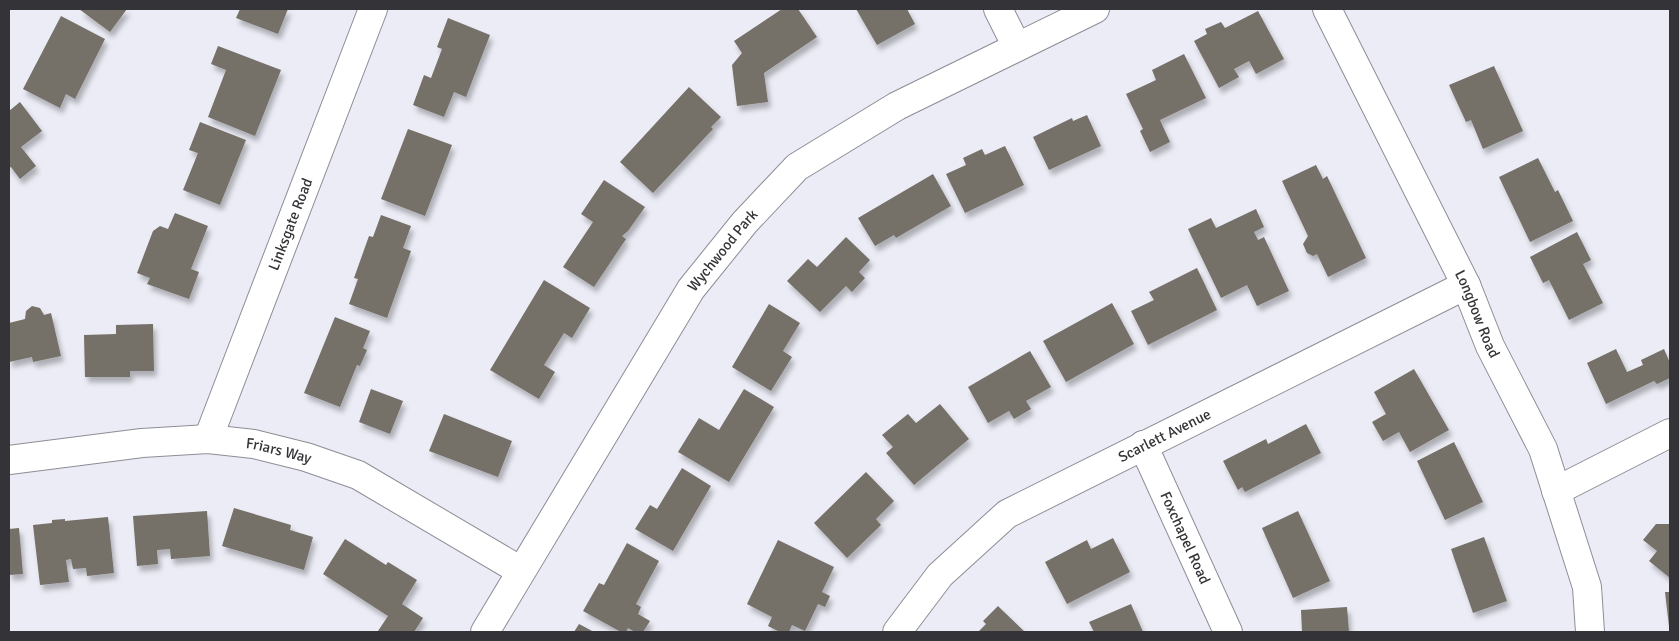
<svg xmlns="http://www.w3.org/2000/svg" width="1679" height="641" font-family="Signika,sans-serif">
	<defs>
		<filter id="shadow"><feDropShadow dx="3" dy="5.5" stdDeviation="2.5" flood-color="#0004"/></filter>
	</defs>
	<rect width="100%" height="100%" fill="#ececf6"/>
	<g fill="#756f68" filter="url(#shadow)">
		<path d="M79 9H127L110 32Z"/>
		<path d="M240 9H288L278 34 236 18Z"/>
		<path d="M782 9H798L817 37 764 73 768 102 737 106 732 65 742 53 734 41Z"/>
		<path d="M856 9H907L915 24 877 45Z"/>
		<path d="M1258 11 1284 59 1256 74 1249 61 1234 69 1239 77 1219 88 1194 41 1207 34 1205 29 1221 22 1225 28Z"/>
		<path d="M61 16 105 39 75 99 66 94 60 108 23 89Z"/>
		<path d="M448 18 490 35 466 97 454 92 444 117 413 105 424 75 431 78 442 49 437 47Z"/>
		<path d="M218 46 281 70 255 136 208 117 226 70 211 64Z"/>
		<path d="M1184 54 1206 98 1160 120 1170 142 1150 152 1140 131 1143 129 1126 94 1156 80 1152 70Z"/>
		<path d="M1494 66 1523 131 1483 149 1471 120 1466 122 1449 85Z"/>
		<path d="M689 87 721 117 711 127 713 129 653 193 620 162Z"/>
		<path d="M20 102 42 131 21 147 36 166 20 179 11 167 9 168V111Z"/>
		<path d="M1087 115 1101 146 1049 170 1033 137 1072 118 1073 121Z"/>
		<path d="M200 122 246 140 220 205 183 190 198 153 189 150Z"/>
		<path d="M408 129 452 145 425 216 381 199Z"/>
		<path d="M1005 146 1024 185 965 213 946 174 966 165 963 158 982 149 985 155Z"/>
		<path d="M1538 158 1555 192 1558 190 1573 221 1530 242 1499 177Z"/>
		<path d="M1316 165 1323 179 1327 176 1366 258 1328 277 1317 254 1313 256 1307 253 1303 244 1308 236 1282 181Z"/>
		<path d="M933 174 951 206 896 238 894 235 875 246 858 218Z"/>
		<path d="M604 180 645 207 628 231 622 236 626 239 594 287 563 267 593 222 581 214Z"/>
		<path d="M1256 209 1264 227 1254 232 1258 240 1264 237 1289 291 1257 306 1247 285 1221 298 1188 229 1211 218 1216 228Z"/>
		<path d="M175 213 208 226 191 269 199 272 189 299 147 284 150 278 137 273 153 231 160 226 168 229Z"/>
		<path d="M381 215 411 226 403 248 411 251 387 318 349 304 358 279 354 278 369 236 373 237Z"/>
		<path d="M1577 232 1591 260 1583 264 1603 303 1569 320 1549 280 1543 283 1530 257Z"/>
		<path d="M846 237 870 260 859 272 865 278 852 292 846 286 820 312 787 281 808 259 817 267Z"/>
		<path d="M1197 268 1217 310 1148 345 1131 311 1154 300 1149 292Z"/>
		<path d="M544 280 590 308 572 338 564 333 544 365 555 372 539 399 490 370Z"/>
		<path d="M1112 303 1134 344 1066 382 1043 341Z"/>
		<path d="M769 304 800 323 783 351 792 357 771 391 732 367Z"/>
		<path d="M32 306 40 308 44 315 51 313 61 356 33 362 32 357 9 362V323L25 319 26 311Z"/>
		<path d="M335 317 370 331 363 348 367 350 360 366 357 365 340 407 304 393Z"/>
		<path d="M153 324 154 371H130V377H85L84 335 116 334V325Z"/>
		<path d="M1616 349 1627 372 1643 365 1641 360 1664 349 1670 363V378L1657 384 1654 381 1606 404 1587 363Z"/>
		<path d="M1030 351 1051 387 1026 401 1031 409 1014 419 1009 411 988 423 968 387Z"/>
		<path d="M1414 369 1449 430 1410 452 1399 432 1383 441 1372 422 1386 414 1374 392Z"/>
		<path d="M371 389 403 401 390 434 359 422Z"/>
		<path d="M744 389 774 407 729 482 678 452 699 418 719 430Z"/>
		<path d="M940 404 969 439 914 485 886 453 893 447 882 435 908 414 916 423Z"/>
		<path d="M444 414 512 441 498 477 429 451Z"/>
		<path d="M1306 424 1321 453 1245 492 1242 487 1238 490 1223 461 1266 439 1268 444Z"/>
		<path d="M1454 442 1483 502 1445 520 1417 461Z"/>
		<path d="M682 468 711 486 673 551 635 529 650 505 657 509Z"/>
		<path d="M866 472 894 501 876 519 881 525 847 558 814 523Z"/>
		<path d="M234 508 291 525 290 530 313 537 304 570 222 546Z"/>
		<path d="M207 511 210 556 171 559 170 549 157 550 158 564 137 566 133 516Z"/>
		<path d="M1298 511 1330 581 1293 598 1262 528Z"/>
		<path d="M108 517 114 573 87 576 86 568 73 569 71 559 66 560 69 582 40 585 33 525 52 523V520L65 519V521Z"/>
		<path d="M1656 524H1670V578L1649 561 1657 551 1643 540Z"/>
		<path d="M19 528 23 574 9 575V529Z"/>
		<path d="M1484 537 1507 601 1473 613 1451 549Z"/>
		<path d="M1113 538 1130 572 1067 604 1045 562 1087 540 1091 549Z"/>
		<path d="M345 539 386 565 388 562 417 580 402 604 423 618 414 632H380L378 631 388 616 323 574Z"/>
		<path d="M778 540 834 567 822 592 830 596 825 607 818 604 805 631 792 625 789 632H780L768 626 772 617 747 604Z"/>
		<path d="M627 543 659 561 636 604 641 607 638 614 650 621 643 632H635L628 628 626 632H621L583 611 599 583 604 585Z"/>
		<path d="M1665 592H1670V625L1669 626Z"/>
		<path d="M1131 604 1143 632H1094L1089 622Z"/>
		<path d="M998 606 1002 610 1025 632H978L986 624 983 621Z"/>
		<path d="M1347 607 1349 632H1302L1301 610Z"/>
		<path d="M579 624 594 632H574Z"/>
	</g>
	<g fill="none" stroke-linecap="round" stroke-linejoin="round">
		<defs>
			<g id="minor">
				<path d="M998 9 1017 47"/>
				<path id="s1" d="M1327 9 1466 285 1490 346 1543 449 1587 587 1590 632"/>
				<path id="s2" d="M208 439 373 9"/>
				<path id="s3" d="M1143 445 1228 632"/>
				<path id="s4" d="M9 460 142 443 208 439 254 444 306 457 358 475 521 571"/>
				<path d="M1556 491 1670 433"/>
				<path id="s5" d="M485 632 691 289 745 222 797 167 897 106 1095 9"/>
				<path id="s6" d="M897 632 940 575 1007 514 1466 285"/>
			</g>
		</defs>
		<use href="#minor" stroke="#8d8d96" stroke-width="30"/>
		<use href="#minor" stroke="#fff" stroke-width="28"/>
	</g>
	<g text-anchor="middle" stroke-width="5" stroke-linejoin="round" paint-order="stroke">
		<g font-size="15" fill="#343438" stroke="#fafafe">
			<text dy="5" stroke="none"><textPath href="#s2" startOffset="230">Linksgate Road</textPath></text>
			<text dy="5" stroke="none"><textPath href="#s5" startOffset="450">Wychwood Park</textPath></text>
			<text dy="5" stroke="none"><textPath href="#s1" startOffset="340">Longbow Road</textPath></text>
			<text dy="5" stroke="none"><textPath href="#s6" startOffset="338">Scarlett Avenue</textPath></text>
			<text dy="5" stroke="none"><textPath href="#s4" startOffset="272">Friars Way</textPath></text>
			<text dy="5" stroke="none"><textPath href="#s3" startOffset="102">Foxchapel Road</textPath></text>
		</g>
	</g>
	<rect width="1679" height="641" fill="none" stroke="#343438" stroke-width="20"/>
</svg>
